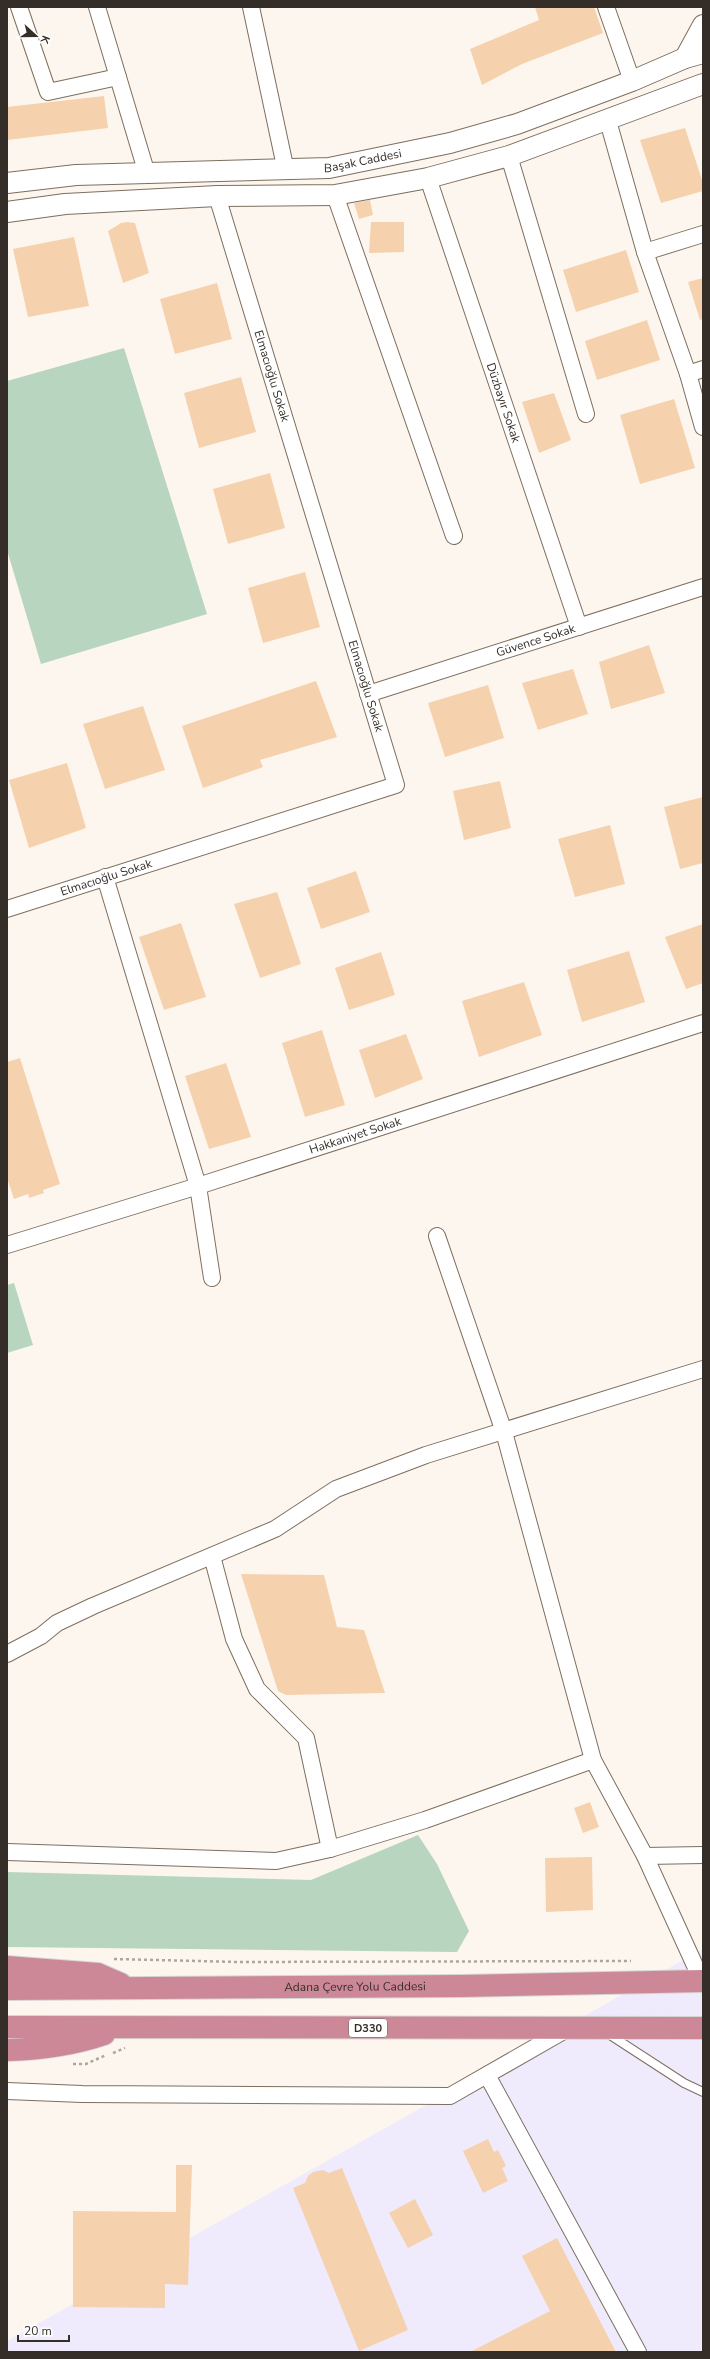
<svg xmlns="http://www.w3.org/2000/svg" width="710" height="2359" font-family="'Nunito Sans',sans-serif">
	<rect width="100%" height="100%" fill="#fdf6ef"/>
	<path fill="#efebfc" d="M703 1949V2352H7V2341Z"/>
	<g fill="#b7d5bf">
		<path d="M124 348 207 614 41 664 7 550V381Z"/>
		<path d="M14 1283 33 1345 7 1353V1285Z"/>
		<path d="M418 1835 437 1864 469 1931 457 1952 7 1947V1872L311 1880Z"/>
	</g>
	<g fill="#f6d1ad">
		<path d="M535 7H594L603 33 522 64 482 85 470 49 539 20Z"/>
		<path d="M104 96 108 128 7 140V107Z"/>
		<path d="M685 128 703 183V191L661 203 640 140Z"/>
		<path d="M370 200 373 215 359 219 354 203Z"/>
		<path d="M127 222 135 223 149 273 123 283 108 231 121 223Z"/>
		<path d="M371 222H404V252L369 253Z"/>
		<path d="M74 237 89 306 28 317 13 249Z"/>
		<path d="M626 250 639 292 576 312 563 270Z"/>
		<path d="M703 278V319L700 320 688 282Z"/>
		<path d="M217 283 232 339 175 354 160 299Z"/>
		<path d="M647 320 660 360 597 380 585 341Z"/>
		<path d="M241 377 256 432 199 448 184 393Z"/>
		<path d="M554 393 571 440 539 453 522 402Z"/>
		<path d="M674 399 695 468 640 484 620 415Z"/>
		<path d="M270 473 285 528 228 544 213 489Z"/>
		<path d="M305 572 320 627 263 643 248 588Z"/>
		<path d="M649 645 665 693 611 709 599 662Z"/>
		<path d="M573 669 588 714 538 730 522 683Z"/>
		<path d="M316 681 337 737 260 760 263 767 203 788 182 726Z"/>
		<path d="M488 685 504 738 445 757 428 703Z"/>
		<path d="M143 706 165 770 105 789 83 724Z"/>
		<path d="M67 763 86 828 29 848 9 780Z"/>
		<path d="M500 781 511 828 464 840 453 791Z"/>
		<path d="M703 797V863L680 869 664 807Z"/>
		<path d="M610 825 625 884 575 897 558 839Z"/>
		<path d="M356 871 370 912 321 929 307 888Z"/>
		<path d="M277 892 301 964 260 978 234 904Z"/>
		<path d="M181 923 206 997 164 1010 139 937Z"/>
		<path d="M703 924V983L686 989 665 937Z"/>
		<path d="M629 951 645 1002 582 1022 567 970Z"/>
		<path d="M381 952 395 995 349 1010 335 968Z"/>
		<path d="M524 982 542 1035 479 1057 462 1001Z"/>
		<path d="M322 1030 345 1105 305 1117 282 1043Z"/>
		<path d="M406 1034 423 1079 375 1098 359 1050Z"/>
		<path d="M20 1058 60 1184 43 1190 44 1193 29 1198 28 1194 14 1199 7 1178V1062Z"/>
		<path d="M226 1063 251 1137 209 1149 185 1076Z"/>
		<path d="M241 1574 324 1575 337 1627 364 1630 385 1693 286 1695 278 1691Z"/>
		<path d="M590 1802 599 1827 583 1833 574 1808Z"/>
		<path d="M592 1857 593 1910 546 1912 545 1858Z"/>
		<path d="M488 2139 494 2152 498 2150 506 2166 502 2168 508 2181 483 2193 463 2151Z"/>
		<path d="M176 2165H192L188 2285 165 2284V2308L73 2307V2211L176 2212Z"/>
		<path d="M342 2168 408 2330 359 2351 293 2188 305 2183 308 2176 313 2172 323 2170 329 2173Z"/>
		<path d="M415 2199 433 2235 408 2248 389 2213Z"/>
		<path d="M557 2238 616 2352H470L550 2311 522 2256Z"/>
	</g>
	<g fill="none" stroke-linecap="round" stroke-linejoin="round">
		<defs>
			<path id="service" d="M607 2033 684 2083 703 2092"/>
			<g id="minor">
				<path d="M19 7 48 92 118 77"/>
				<path d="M97 7 147 174"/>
				<path d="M251 7 286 171"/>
				<path d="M606 7 632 81"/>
				<path d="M608 121 645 252 688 374 703 427"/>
				<path d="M509 156 586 414"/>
				<path id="s1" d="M428 178 579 627"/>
				<path d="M335 195 454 536"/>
				<path d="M645 252 703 234"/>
				<path d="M688 374 703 369"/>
				<path id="s2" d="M368 694 703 587"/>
				<path d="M105 877 198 1186 212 1278"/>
				<path id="s3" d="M7 909 396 785 217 196"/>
				<path d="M437 1236 504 1432 593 1760 645 1856 702 1981"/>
				<path id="s4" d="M7 1245 198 1186 703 1023"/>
				<path d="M212 1556 234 1639 257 1689 306 1738 330 1849"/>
				<path d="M7 1654 41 1636 57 1623 93 1606 275 1529 336 1489 426 1455 703 1369"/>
				<path d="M7 1852 276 1861 330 1849 425 1820 593 1760"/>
				<path d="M645 1856 703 1855"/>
				<path d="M487 2075 638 2352"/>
				<path d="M7 2091 82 2094 450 2096 567 2029"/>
			</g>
			<g id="tertiary">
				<path d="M685 58 703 25"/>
				<path id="s5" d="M7 183 76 175 329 168 450 143 517 124 632 81 685 58 703 53"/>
				<path d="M7 212 65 204 217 196 335 195 428 178 509 156 703 84"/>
			</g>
			<g id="trunk">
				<path d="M7 1967 98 1974 121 1984"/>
				<path id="s6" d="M7 1989 461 1986 703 1981"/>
				<path d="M7 2027 703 2028"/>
				<path d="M7 2050C40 2049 72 2045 104 2034"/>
			</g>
		</defs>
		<use href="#service" stroke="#7d6e5f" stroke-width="10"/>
		<use href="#minor" stroke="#7d6e5f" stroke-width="18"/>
		<use href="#tertiary" stroke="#7d6e5f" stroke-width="22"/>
		<use href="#trunk" stroke="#d7d5d4" stroke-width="24"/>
		<g stroke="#ada6a0" stroke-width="2.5" stroke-dasharray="3 3" stroke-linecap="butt">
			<path d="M114 1959 239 1962 631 1961"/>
			<path d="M113 2053 125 2048"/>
			<path d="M73 2064H86L106 2055"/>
		</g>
		<use href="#service" stroke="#fff" stroke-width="8"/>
		<use href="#minor" stroke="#fff" stroke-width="16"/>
		<use href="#tertiary" stroke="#fff" stroke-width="20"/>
		<use href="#trunk" stroke="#cc8897" stroke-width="22"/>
	</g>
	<g text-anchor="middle" stroke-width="3" stroke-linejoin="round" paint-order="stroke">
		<rect fill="#fff" stroke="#726d68" stroke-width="1" x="349" y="2019" width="38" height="18" rx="3"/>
		<g font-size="11" font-weight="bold" fill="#352e28">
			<text x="368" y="2032">D330</text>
		</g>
		<g font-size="12" fill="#352e28" stroke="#fff">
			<text dy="4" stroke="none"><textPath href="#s5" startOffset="357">Başak Caddesi</textPath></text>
			<text transform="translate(272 376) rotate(73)" y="4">Elmacıoğlu Sokak</text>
			<text dy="4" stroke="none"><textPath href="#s1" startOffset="237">Düzbayır Sokak</textPath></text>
			<text dy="4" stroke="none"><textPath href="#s2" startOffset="176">Güvence Sokak</textPath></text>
			<text transform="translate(366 686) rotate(73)" y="4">Elmacıoğlu Sokak</text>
			<text dy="4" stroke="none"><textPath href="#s3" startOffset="104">Elmacıoğlu Sokak</textPath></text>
			<text dy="4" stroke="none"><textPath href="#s4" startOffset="365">Hakkaniyet Sokak</textPath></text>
			<text dy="4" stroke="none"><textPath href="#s6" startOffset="348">Adana Çevre Yolu Caddesi</textPath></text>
		</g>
	</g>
	<rect width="710" height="2359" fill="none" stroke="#352e28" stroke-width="16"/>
	<g transform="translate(36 36) rotate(111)" stroke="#ffffff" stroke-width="3" paint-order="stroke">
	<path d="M0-3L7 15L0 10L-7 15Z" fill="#352e28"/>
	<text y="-6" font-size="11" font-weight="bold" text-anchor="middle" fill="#352e28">K</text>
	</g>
	<path d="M18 2335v6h51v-6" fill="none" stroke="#352e28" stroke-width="2"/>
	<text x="24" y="2335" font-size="12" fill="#352e28" stroke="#ffffff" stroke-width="3" paint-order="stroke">20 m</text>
</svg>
